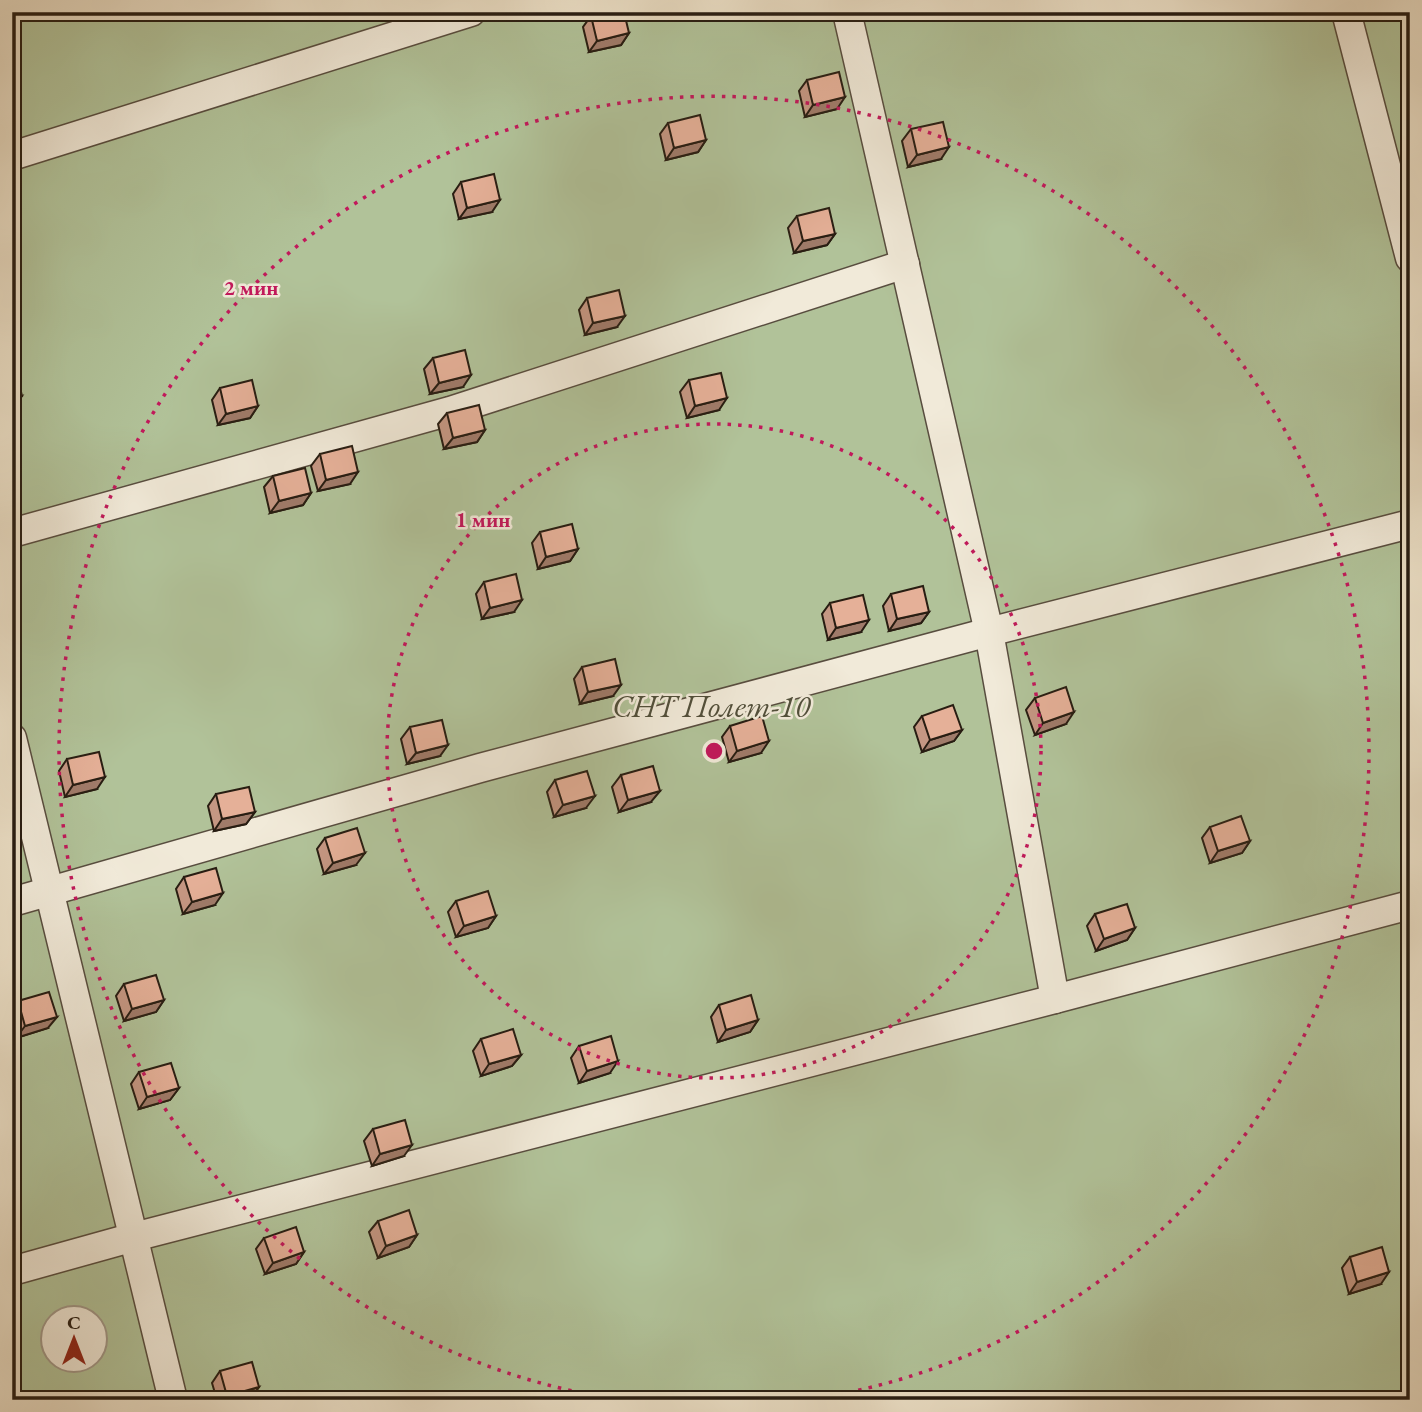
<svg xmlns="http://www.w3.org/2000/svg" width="1422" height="1412" font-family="'EB Garamond',serif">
	<rect width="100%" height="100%" fill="#eadec5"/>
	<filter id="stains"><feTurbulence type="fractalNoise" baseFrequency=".00286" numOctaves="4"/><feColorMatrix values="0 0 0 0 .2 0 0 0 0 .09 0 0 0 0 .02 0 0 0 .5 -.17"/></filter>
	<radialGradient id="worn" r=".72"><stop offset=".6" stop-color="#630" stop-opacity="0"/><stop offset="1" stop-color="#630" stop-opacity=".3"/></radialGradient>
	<path fill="#b1c299" stroke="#6c7056" stroke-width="2" fill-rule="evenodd" d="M12 12H1410V1400H12ZM52 1318H94V1360H52Z"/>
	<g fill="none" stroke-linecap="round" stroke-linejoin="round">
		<defs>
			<g id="minor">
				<path d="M847 12 989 632 1055 999"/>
				<path d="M1346 12 1410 258"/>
				<path d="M12 156 471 12"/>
				<path d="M12 533 450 411 905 264"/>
				<path d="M12 738 173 1400"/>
				<path d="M12 902 480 768 989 632 1410 524"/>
				<path d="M12 1271 134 1237 1055 999 1410 905"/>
			</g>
		</defs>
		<use href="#minor" stroke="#584d3f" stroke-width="31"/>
		<use href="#minor" stroke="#f1ead9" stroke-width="28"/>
	</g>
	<g fill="#c59783" stroke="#281d12" stroke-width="2">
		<path d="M591 16 629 33 621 45 589 52 583 27Z"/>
		<path d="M807 80 837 109 805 117 799 91Z"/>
		<path d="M668 123 706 140 698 152 666 160 660 134Z"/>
		<path d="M911 129 941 159 908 167 902 141Z"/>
		<path d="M461 182 492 212 459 219 453 194Z"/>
		<path d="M797 216 835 234 827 245 794 253 788 228Z"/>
		<path d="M587 298 617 327 585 335 579 310Z"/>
		<path d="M433 358 463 387 430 394 424 369Z"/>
		<path d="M689 380 719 410 687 418 680 392Z"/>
		<path d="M220 388 258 406 250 418 218 425 212 400Z"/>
		<path d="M447 413 485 430 477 442 444 449 438 424Z"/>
		<path d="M320 454 350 484 318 491 311 466Z"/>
		<path d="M273 476 311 493 303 505 270 513 264 487Z"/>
		<path d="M540 532 578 549 570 561 538 569 532 543Z"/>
		<path d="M484 582 514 612 482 619 476 594Z"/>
		<path d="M891 594 929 612 921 623 889 631 883 606Z"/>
		<path d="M830 603 861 632 828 640 822 614Z"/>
		<path d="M582 667 613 696 580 704 574 679Z"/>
		<path d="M1035 698 1066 724 1035 735 1026 710Z"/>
		<path d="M922 716 962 730 954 741 922 752 914 727Z"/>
		<path d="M730 726 761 753 729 762 722 737Z"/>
		<path d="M410 727 440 756 407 764 401 739Z"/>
		<path d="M67 759 97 789 65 797 59 771Z"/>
		<path d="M621 775 651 802 619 812 612 787Z"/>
		<path d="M555 780 586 808 554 817 547 792Z"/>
		<path d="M216 794 255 812 246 824 214 831 208 806Z"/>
		<path d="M1210 827 1250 841 1242 853 1210 863 1202 838Z"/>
		<path d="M325 838 356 865 324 874 317 849Z"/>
		<path d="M184 877 215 905 183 914 176 889Z"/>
		<path d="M456 901 496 916 488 928 456 937 448 912Z"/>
		<path d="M1095 914 1135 928 1127 940 1096 951 1087 926Z"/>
		<path d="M124 984 164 1000 156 1012 124 1021 116 996Z"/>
		<path d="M18 1001 48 1028 16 1038 12 1023V1008Z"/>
		<path d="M719 1005 758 1020 750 1032 718 1042 711 1017Z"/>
		<path d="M481 1039 521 1055 512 1066 481 1076 473 1051Z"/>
		<path d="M579 1046 610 1073 579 1083 571 1058Z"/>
		<path d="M139 1072 179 1088 170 1100 139 1109 131 1084Z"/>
		<path d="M373 1129 404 1156 372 1166 364 1141Z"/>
		<path d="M378 1221 417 1235 409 1247 378 1258 369 1232Z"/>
		<path d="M264 1238 304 1252 296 1264 265 1274 256 1249Z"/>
		<path d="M1350 1257 1381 1284 1349 1294 1342 1268Z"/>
		<path d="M220 1371 259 1387 251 1398 246 1400H217L212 1383Z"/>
	</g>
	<g fill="#a07b6a" stroke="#281d12" stroke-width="2">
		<path d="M629 33 621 45 589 52 597 41Z"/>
		<path d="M845 97 837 109 805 117 813 105Z"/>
		<path d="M706 140 698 152 666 160 674 148Z"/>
		<path d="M949 147 941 159 908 167 917 155Z"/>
		<path d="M500 200 492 212 459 219 467 208Z"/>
		<path d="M835 234 827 245 794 253 803 241Z"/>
		<path d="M625 316 617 327 585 335 593 323Z"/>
		<path d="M471 375 463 387 430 394 439 383Z"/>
		<path d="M22 396 14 408H12V399Z"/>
		<path d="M727 398 719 410 687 418 695 406Z"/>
		<path d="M258 406 250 418 218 425 226 414Z"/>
		<path d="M485 430 477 442 444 449 453 438Z"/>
		<path d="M358 472 350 484 318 491 326 480Z"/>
		<path d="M311 493 303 505 270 513 279 501Z"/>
		<path d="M578 549 570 561 538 569 546 557Z"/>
		<path d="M522 600 514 612 482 619 490 608Z"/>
		<path d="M929 612 921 623 889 631 897 619Z"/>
		<path d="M869 620 861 632 828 640 836 628Z"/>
		<path d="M621 685 613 696 580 704 588 692Z"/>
		<path d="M1074 712 1066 724 1035 735 1043 723Z"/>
		<path d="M962 730 954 741 922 752 930 740Z"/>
		<path d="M769 741 761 753 729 762 737 751Z"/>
		<path d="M448 745 440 756 407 764 416 753Z"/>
		<path d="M105 777 97 789 65 797 73 785Z"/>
		<path d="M660 791 651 802 619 812 628 800Z"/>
		<path d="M595 796 586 808 554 817 563 805Z"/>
		<path d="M255 812 246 824 214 831 222 819Z"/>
		<path d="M1250 841 1242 853 1210 863 1218 851Z"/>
		<path d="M365 853 356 865 324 874 333 863Z"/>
		<path d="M223 893 215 905 183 914 192 902Z"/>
		<path d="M496 916 488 928 456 937 464 926Z"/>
		<path d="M1135 928 1127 940 1096 951 1104 939Z"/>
		<path d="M164 1000 156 1012 124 1021 132 1009Z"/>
		<path d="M57 1017 48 1028 16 1038 25 1026Z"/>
		<path d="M758 1020 750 1032 718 1042 726 1030Z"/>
		<path d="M521 1055 512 1066 481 1076 489 1064Z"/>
		<path d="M618 1061 610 1073 579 1083 587 1071Z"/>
		<path d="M179 1088 170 1100 139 1109 147 1097Z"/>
		<path d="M412 1145 404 1156 372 1166 380 1154Z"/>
		<path d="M417 1235 409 1247 378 1258 386 1246Z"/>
		<path d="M304 1252 296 1264 265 1274 273 1263Z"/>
		<path d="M1389 1272 1381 1284 1349 1294 1357 1282Z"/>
		<path d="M259 1387 251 1398 246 1400H225L227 1396Z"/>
	</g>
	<g fill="#e5b098" stroke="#281d12" stroke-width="2">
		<path d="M605 12H624L629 33 597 41 591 16Z"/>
		<path d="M839 72 845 97 813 105 807 80Z"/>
		<path d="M700 115 706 140 674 148 668 123Z"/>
		<path d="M943 122 949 147 917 155 911 129Z"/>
		<path d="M494 174 500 200 467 208 461 182Z"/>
		<path d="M829 208 835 234 803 241 797 216Z"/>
		<path d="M619 290 625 316 593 323 587 298Z"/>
		<path d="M465 350 471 375 439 383 433 358Z"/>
		<path d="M16 371 22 396 12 399V372Z"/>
		<path d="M721 373 727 398 695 406 689 380Z"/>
		<path d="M252 380 258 406 226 414 220 388Z"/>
		<path d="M479 405 485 430 453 438 447 413Z"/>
		<path d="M352 446 358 472 326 480 320 454Z"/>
		<path d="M305 468 311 493 279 501 273 476Z"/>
		<path d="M572 524 578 549 546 557 540 532Z"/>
		<path d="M516 574 522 600 490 608 484 582Z"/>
		<path d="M923 586 929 612 897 619 891 594Z"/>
		<path d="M863 595 869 620 836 628 830 603Z"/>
		<path d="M615 659 621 685 588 692 582 667Z"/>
		<path d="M1066 687 1074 712 1043 723 1035 698Z"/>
		<path d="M953 705 962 730 930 740 922 716Z"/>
		<path d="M762 716 769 741 737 751 730 726Z"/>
		<path d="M442 720 448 745 416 753 410 727Z"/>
		<path d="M99 752 105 777 73 785 67 759Z"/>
		<path d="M653 766 660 791 628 800 621 775Z"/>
		<path d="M587 771 595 796 563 805 555 780Z"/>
		<path d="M249 787 255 812 222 819 216 794Z"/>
		<path d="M1241 816 1250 841 1218 851 1210 827Z"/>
		<path d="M357 828 365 853 333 863 325 838Z"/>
		<path d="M216 868 223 893 192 902 184 877Z"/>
		<path d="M488 891 496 916 464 926 456 901Z"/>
		<path d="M1127 904 1135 928 1104 939 1095 914Z"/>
		<path d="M156 975 164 1000 132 1009 124 984Z"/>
		<path d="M49 992 57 1017 25 1026 18 1001Z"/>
		<path d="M751 995 758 1020 726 1030 719 1005Z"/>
		<path d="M513 1029 521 1055 489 1064 481 1039Z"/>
		<path d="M611 1036 618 1061 587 1071 579 1046Z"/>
		<path d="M171 1063 179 1088 147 1097 139 1072Z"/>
		<path d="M405 1120 412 1145 380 1154 373 1129Z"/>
		<path d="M409 1210 417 1235 386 1246 378 1221Z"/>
		<path d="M296 1227 304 1252 273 1263 264 1238Z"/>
		<path d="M1382 1247 1389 1272 1357 1282 1350 1257Z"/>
		<path d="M252 1362 259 1387 227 1396 220 1371Z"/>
		<path d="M469 1396 471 1400H457Z"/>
	</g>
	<g fill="none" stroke="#c2185b" stroke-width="3.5" stroke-dasharray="3.5 7">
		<circle cx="714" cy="751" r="327"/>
		<path d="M623 1400A655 655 0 1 1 805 1400"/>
	</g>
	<g text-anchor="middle" stroke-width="5" stroke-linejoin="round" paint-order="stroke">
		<g font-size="32" font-style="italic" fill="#514f3a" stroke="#f1ead9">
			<text x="711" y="717">СНТ Полет-10</text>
		</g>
	</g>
	<circle cx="714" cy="751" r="10" fill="#c2185b" stroke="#f1ead9" stroke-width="3.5"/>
	<g font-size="21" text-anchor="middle" font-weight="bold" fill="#c2185b" stroke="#f1ead9" stroke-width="5" stroke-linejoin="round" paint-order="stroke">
		<text x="251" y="295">2 мин</text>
		<text x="483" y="527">1 мин</text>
	</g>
	<rect width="1422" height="1412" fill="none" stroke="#eadec5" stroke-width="42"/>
	<rect x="14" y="14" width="1394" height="1384" fill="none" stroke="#281d12" stroke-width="3.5"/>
	<rect x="21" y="21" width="1380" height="1370" fill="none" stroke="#281d12" stroke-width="2"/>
	<g transform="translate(74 1339)"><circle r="33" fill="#f1ead9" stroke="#a19889" stroke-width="2"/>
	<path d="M0-5L12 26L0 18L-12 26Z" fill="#8f2418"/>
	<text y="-10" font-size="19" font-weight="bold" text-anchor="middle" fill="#281d12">С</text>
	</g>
	<rect width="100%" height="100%" filter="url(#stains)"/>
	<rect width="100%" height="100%" fill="url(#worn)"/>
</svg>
